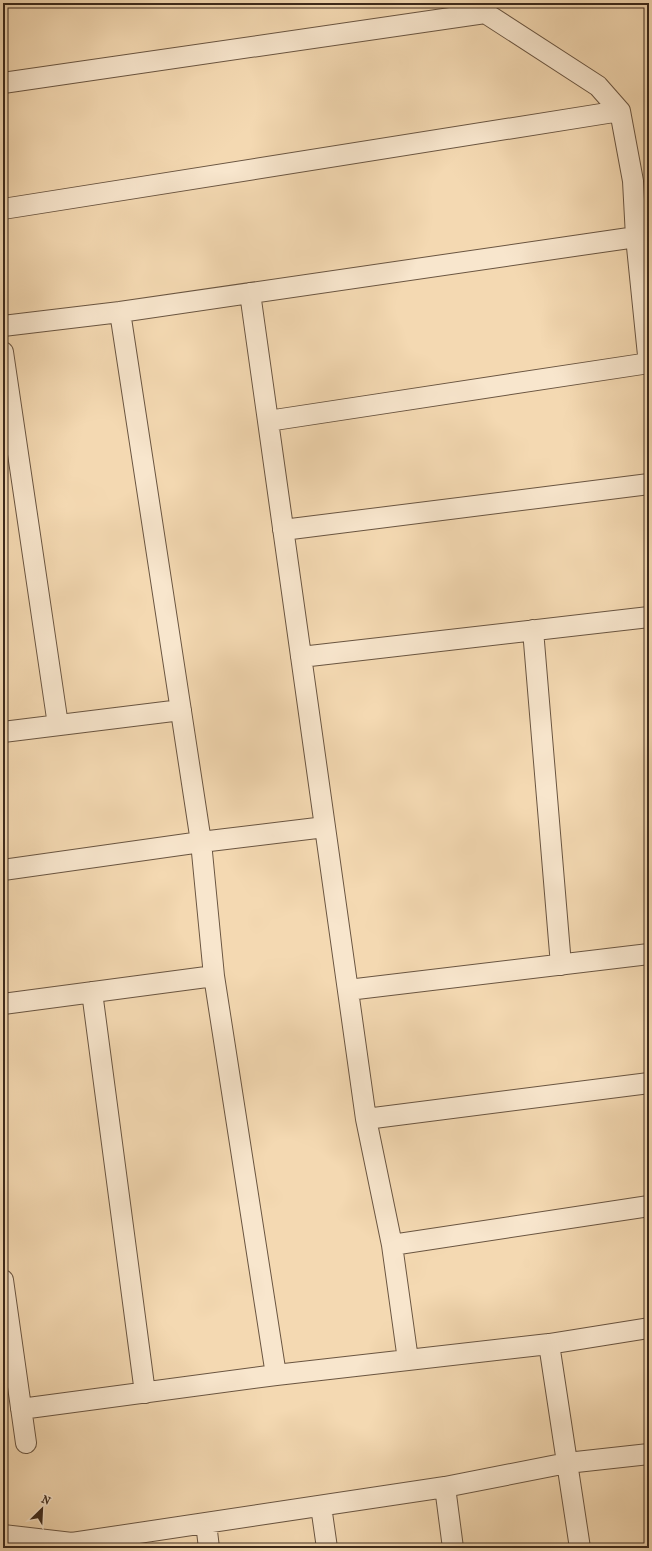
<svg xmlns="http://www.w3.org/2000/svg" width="652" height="1551" viewBox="0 0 652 1551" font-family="'IM FELL French Canon',serif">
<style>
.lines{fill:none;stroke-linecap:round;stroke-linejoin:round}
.street-casing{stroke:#6a5541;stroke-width:22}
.street{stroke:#f8e6cd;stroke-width:20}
</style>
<rect width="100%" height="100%" fill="#f4d9b2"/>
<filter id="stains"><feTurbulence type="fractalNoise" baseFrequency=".005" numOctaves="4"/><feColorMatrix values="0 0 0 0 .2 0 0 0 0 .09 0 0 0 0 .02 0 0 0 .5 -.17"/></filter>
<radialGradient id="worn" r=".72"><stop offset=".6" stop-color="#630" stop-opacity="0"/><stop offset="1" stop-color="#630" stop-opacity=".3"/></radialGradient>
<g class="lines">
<defs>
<path id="street" d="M473,5L598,86L620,111L633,181L636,237L649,365
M3,83L485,13
M3,209L620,111
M250,293L366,1119L392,1245L408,1360
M120,312L201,842L214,976L276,1375
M3,326L120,312L636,237
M3,352L58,725
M268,421L649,363
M283,530L649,484
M533,630L561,965
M301,657L649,617
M3,732L181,710
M3,870L201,842L325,827
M348,990L649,954
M92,992L145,1393
M3,1004L214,976
M366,1119L649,1083
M392,1245L649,1206
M3,1280L26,1443
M549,1344L580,1548
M21,1409L276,1375L549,1344L649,1328
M445,1487L453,1548
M321,1506L327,1548
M206,1523L209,1548
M3,1535L72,1543L445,1487L567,1463L649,1454"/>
</defs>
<use href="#street" class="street-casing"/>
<use href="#street" class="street"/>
</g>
<rect width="652" height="1551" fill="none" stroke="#f4d9b2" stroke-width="16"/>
<rect x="4" y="4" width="644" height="1543" fill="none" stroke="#3c291b" stroke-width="2"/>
<rect x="8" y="8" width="636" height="1535" fill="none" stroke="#3c291b"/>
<g transform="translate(42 1509) rotate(24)" stroke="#f8e6cd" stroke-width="3" paint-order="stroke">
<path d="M0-3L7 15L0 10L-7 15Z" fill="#3c291b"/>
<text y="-6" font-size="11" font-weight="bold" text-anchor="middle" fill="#3c291b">N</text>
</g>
<rect width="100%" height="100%" filter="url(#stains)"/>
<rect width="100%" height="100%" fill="url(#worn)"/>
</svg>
